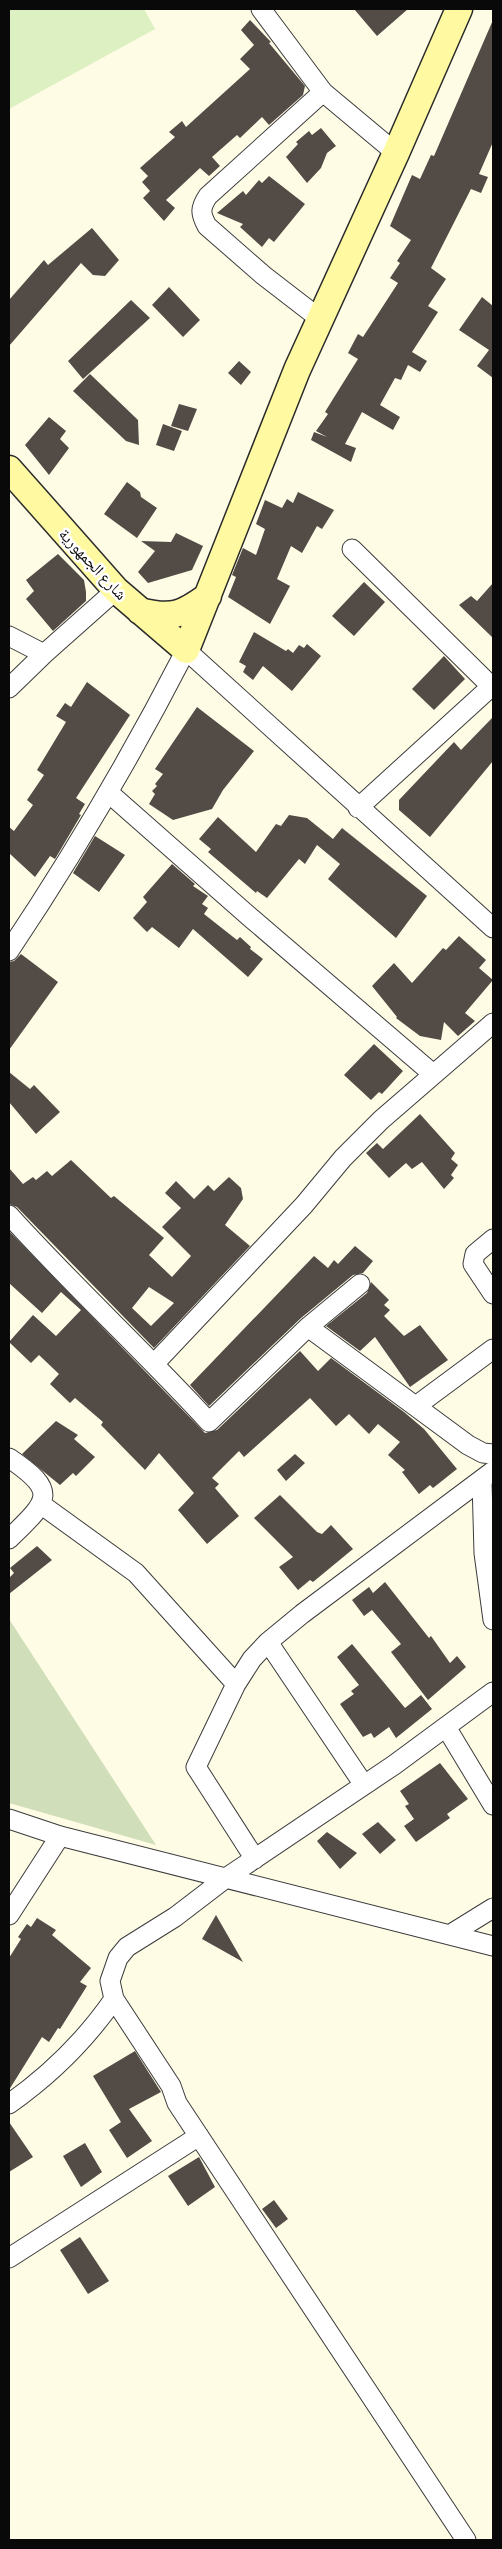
<svg xmlns="http://www.w3.org/2000/svg" width="502" height="2549" viewBox="0 0 502 2549" font-family="Bitter,'Noto Naskh Arabic',serif">
<style>
.cemetery{fill:#d0dfb9}
.pitch{fill:#ddf0c2}
.building{fill:#524b46;fill-rule:evenodd}
.lines{fill:none;stroke-linecap:round;stroke-linejoin:round}
.minor-casing{stroke:#3c3c3c;stroke-width:21}
.secondary-casing{stroke:#2b2b2b;stroke-width:29}
.minor{stroke:#fff;stroke-width:19}
.secondary{stroke:#fffaa1;stroke-width:26}
.labels{text-anchor:middle;dominant-baseline:central;stroke-width:5;stroke-linejoin:round;paint-order:stroke}
.street-label{font-size:16px;fill:#090909;stroke:#fff}
</style>
<rect width="100%" height="100%" fill="#fffce6"/>
<path class="cemetery" d="M9,1619L156,1845L9,1803Z"/>
<path class="pitch" d="M9,9H144L155,29L9,109Z"/>
<path class="building" d="M354,9H408L377,36Z
M250,20L271,42L269,43L305,86L303,95L269,125L262,117L240,138L237,135L212,157L220,166L209,176L200,168L166,200L175,208L164,221L143,198L150,191L142,182L148,176L140,168L175,137L169,132L182,121L186,127L250,69L240,59L254,45L241,30Z
M493,20V142L479,174L488,177L481,193L471,189L431,268L446,279L428,306L438,312L412,352L427,361L420,372L408,365L401,380L395,378L380,405L400,417L393,430L362,412L345,444L356,448L351,462L311,440L314,432L327,437L316,431L328,414L325,412L333,399L358,359L348,353L358,334L363,337L398,283L390,278L400,263L397,261L411,240L390,226L412,175L420,179L431,155L434,156Z
M321,128L336,146L327,153L321,168L307,183L286,157L298,144L296,142L309,131L312,135Z
M269,176L305,204L274,242L269,238L262,247L240,227L243,224L217,213L243,191L246,195L259,180L262,183Z
M92,228L119,260L105,276L93,275L81,263L9,346V300L44,260L48,265Z
M169,287L200,320L183,337L152,305Z
M482,297L493,306V378L477,366L489,350L459,330Z
M131,300L150,318L83,379L68,361Z
M239,361L251,372L241,385L228,373Z
M90,374L138,420L139,445L126,441L73,391Z
M179,404L197,409L188,431L171,426Z
M49,417L66,431L60,439L69,448L49,475L25,445Z
M163,424L182,431L174,451L156,445Z
M127,482L140,492L141,497L157,508L137,538L104,514Z
M298,492L334,510L322,529L317,526L302,553L291,546L277,579L290,586L270,624L228,597L236,577L232,575L243,548L256,555L265,529L256,524L265,500L282,508L287,499L293,503Z
M176,533L203,546L192,570L148,583L138,572L155,551L141,541L171,542Z
M58,554L84,580L86,592V601L53,631L26,599L34,591L26,580Z
M364,582L385,602L354,636L332,616Z
M493,583V638L459,605L471,596L477,601Z
M254,632L286,651L288,649L293,653L299,645L304,648L307,644L321,656L292,691L263,666L253,680L243,672L246,666L239,662Z
M444,656L465,679L434,710L412,689Z
M87,682L130,715L76,798L85,804L79,814L81,815L55,859L50,856L35,877L9,853V827L14,831L33,805L27,800L44,775L37,770L66,722L56,716L65,703L71,707Z
M197,707L254,751L223,790L212,809L173,820L149,804L155,794L152,791L157,786L155,784L163,774L155,769Z
M493,717V761L430,837L399,810V800L454,742L461,750Z
M289,815L307,818L333,839L342,828L427,896L396,938L328,879L340,864L317,845L305,864L299,859L267,898L257,891L256,893L208,852L211,849L199,839L218,817L256,852L276,824L281,826Z
M95,836L125,855L99,892L73,873Z
M172,864L195,884L193,886L208,896L202,904L208,908L204,914L237,940L240,937L251,947L250,949L263,959L248,977L193,929L179,948L152,927L147,932L133,918L147,902L143,897Z
M459,936L486,960L479,968L493,980L465,1013L475,1021L458,1036L444,1022L441,1040L420,1036L396,1018L397,1017L372,986L394,963L412,983L443,948L446,950Z
M21,954L58,982L9,1050V962L14,961Z
M374,1044L403,1071L382,1094L379,1092L371,1100L344,1075Z
M9,1072L30,1089L34,1085L60,1112L36,1134L9,1102Z
M420,1114L455,1153L451,1159L458,1165L451,1175L454,1178L444,1189L422,1162L412,1169L406,1163L389,1178L366,1153L377,1143L383,1149Z
M71,1160L111,1198L114,1196L164,1238L149,1255L172,1277L191,1256L162,1227L181,1208L165,1193L176,1181L194,1199L208,1185L214,1191L229,1177L241,1188L243,1199L225,1225L250,1246L154,1348L17,1207L9,1204V1168L23,1184L33,1177L36,1180L47,1171L52,1176ZM149,1287L174,1303L151,1326L132,1308Z
M9,1231L205,1433L217,1430L300,1351L318,1371L331,1358L404,1412L424,1429L457,1469L433,1488L430,1485L419,1494L402,1472L405,1470L388,1455L400,1442L378,1424L369,1434L349,1414L336,1426L310,1398L244,1457L239,1451L212,1478L219,1484L215,1488L239,1516L207,1544L178,1510L194,1493L159,1453L145,1470L101,1425L103,1422L75,1398L70,1403L50,1384L59,1374L39,1355L31,1363L9,1342L33,1315L56,1336L81,1310L61,1292L42,1313L9,1283Z
M355,1246L373,1261L363,1273L353,1275L301,1318L209,1406L190,1385L314,1256L328,1268L334,1260L338,1264Z
M371,1282L389,1300L384,1305L390,1310L384,1316L404,1336L420,1325L448,1360L410,1387L375,1337L360,1351L326,1326L367,1293Z
M56,1421L78,1435L74,1439L95,1457L76,1476L73,1473L60,1485L22,1454Z
M295,1454L305,1463L286,1481L277,1470Z
M280,1495L317,1532L322,1534L331,1525L353,1549L313,1582L310,1580L298,1590L279,1567L293,1557L254,1518Z
M37,1546L52,1560L9,1594V1578L14,1573L10,1568Z
M385,1582L429,1638L431,1636L450,1663L457,1656L466,1667L428,1700L391,1652L401,1644L372,1610L364,1616L352,1600L369,1587L373,1593Z
M352,1644L405,1708L421,1695L432,1709L396,1738L389,1727L374,1738L371,1733L363,1737L340,1704L354,1694L351,1691L359,1685L337,1657Z
M440,1763L468,1799L447,1814L450,1818L416,1842L404,1826L414,1819L405,1806L409,1804L400,1791Z
M378,1822L396,1840L380,1854L362,1834Z
M327,1832L357,1853L340,1869L317,1841Z
M216,1915L243,1962L202,1939Z
M37,1918L56,1930L52,1935L91,1968L80,1982L87,1986L60,2029L58,2028L49,2042L42,2037L9,2090V1958L21,1939L18,1937L27,1924L31,1927Z
M135,2051L161,2092L129,2109L152,2141L127,2158L109,2130L121,2122L93,2076Z
M9,2122L33,2157L9,2172Z
M85,2143L102,2172L81,2187L63,2156Z
M199,2157L215,2187L188,2206L168,2176Z
M274,2200L288,2219L276,2228L262,2209Z
M80,2237L109,2281L88,2294L60,2250Z"/>
<g class="lines">
<defs>
<path id="minor" d="M261,9L323,92L396,153
M320,319L263,275L207,226C200,213 200,208 208,196L323,92
M352,549L491,686
M9,636L44,654
M9,688L44,654L116,590
M109,793L251,918L433,1074
M358,808L493,685
M9,951C74,854 132,755 186,650L493,928
M9,1215C73,1286 144,1351 209,1422L308,1327L360,1284
M493,1239L475,1254L473,1264L493,1294
M308,1327L468,1445L483,1453L493,1454
M155,1363L304,1205L343,1158L381,1120L493,1023
M416,1406L493,1349
M9,1458C60,1492 48,1501 9,1539
M482,1481L484,1553L493,1620
M42,1505L136,1573L236,1684
M268,1642L364,1785
M446,1727L493,1805
M9,1819L60,1836L493,1946
M255,1859L196,1767L236,1684L252,1659L268,1642L302,1614L493,1471
M9,1915L60,1836
M451,1934L493,1908
M9,2104C50,2075 85,2041 114,1999
M9,2258L199,2136
M466,2540L177,2103L171,2086L114,1999L110,1981L118,1958L127,1947L175,1917L226,1878L394,1765L493,1692"/>
<path id="secondary" d="M9,469L116,590L186,650L297,370L396,153L459,9
M140,611C172,619 182,615 208,596"/>
</defs>
<use href="#minor" class="minor-casing"/>
<use href="#secondary" class="secondary-casing"/>
<use href="#minor" class="minor"/>
<use href="#secondary" class="secondary"/>
</g>
<g class="labels">
<g class="street-label">
<text transform="translate(93 564) rotate(47)">شارع الجمهورية</text>
</g>
</g>
<rect width="502" height="2549" fill="none" stroke="#090909" stroke-width="20"/>
</svg>
